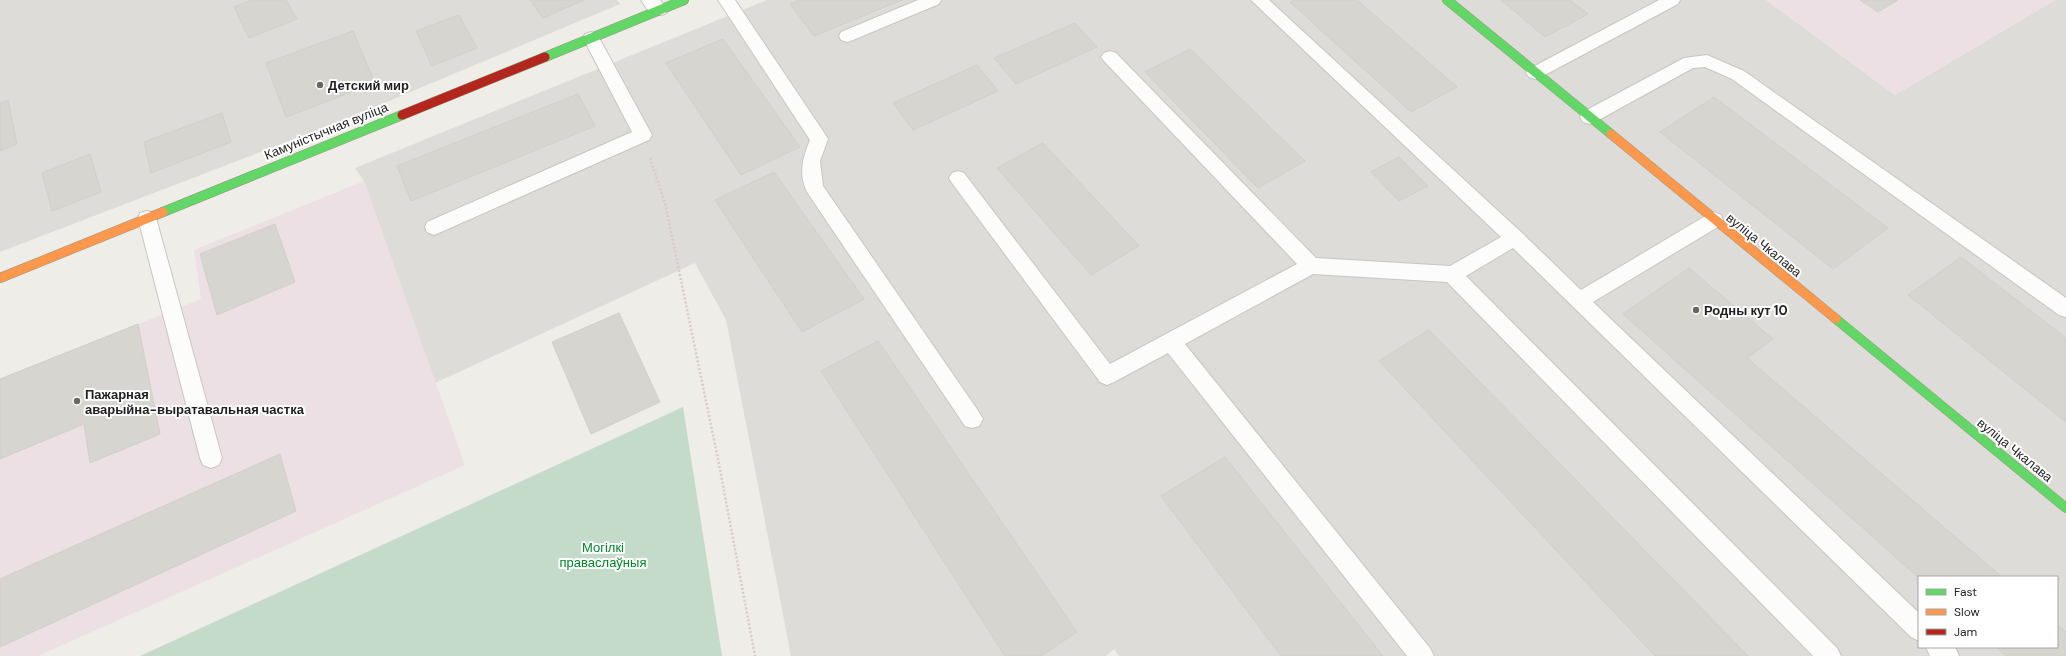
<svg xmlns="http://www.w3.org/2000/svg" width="2066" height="656" viewBox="0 0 2066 656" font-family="'DM Sans',sans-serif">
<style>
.residential{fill:#dddcd9;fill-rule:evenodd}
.industrial{fill:#ece0e4}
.cemetery{fill:#c5dbca}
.building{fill:#d7d5cf;stroke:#d1cfc8}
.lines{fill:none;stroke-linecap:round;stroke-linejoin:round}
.lane-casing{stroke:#c6c6c3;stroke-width:2}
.street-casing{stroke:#c6c6c3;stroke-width:2}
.fast-casing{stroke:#92997e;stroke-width:10}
.slow-casing{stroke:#92997e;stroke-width:10}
.jam-casing{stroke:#92997e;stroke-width:10}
.path{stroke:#d7ccc7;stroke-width:2.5;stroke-dasharray:2 2;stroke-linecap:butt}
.lane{fill:#fcfcfb;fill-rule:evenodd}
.street{fill:#fcfcfb;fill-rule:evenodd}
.fast{stroke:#63d668;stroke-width:9}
.slow{stroke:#ff974d;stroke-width:9}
.jam{stroke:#b3261e;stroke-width:9}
.poi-dot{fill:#676765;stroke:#fff;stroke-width:1.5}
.labels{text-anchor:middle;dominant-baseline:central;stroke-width:4;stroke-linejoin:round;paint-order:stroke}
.poi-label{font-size:13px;font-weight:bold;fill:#1f1f1f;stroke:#fff;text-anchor:start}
.street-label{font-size:13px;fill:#1f1f1f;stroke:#fff}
.park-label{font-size:13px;fill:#018428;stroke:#fff}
</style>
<rect width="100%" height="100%" fill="#eeede7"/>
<path class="residential" d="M0,0H617L620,4L339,122L0,252Z
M767,0H1766L1895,95L2055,0H2066V656H1119L1114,649L1106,656H791L726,320L695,263L435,383L364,181L355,168ZM1919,577H2057V647H1919Z"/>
<path class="industrial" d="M1766,0H2055L1895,95Z
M364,181L465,465L38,656H0V379L201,299L194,250Z"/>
<path class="cemetery" d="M683,407L722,656H140Z"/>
<path class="building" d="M252,0H286L297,19L249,38L234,7Z
M530,0H584L543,18Z
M799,0H902L814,36L790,4Z
M1295,0H1357L1457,87L1411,112L1290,2Z
M1501,0H1570L1588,14L1545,37Z
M1860,0H1898L1878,12Z
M459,15L477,48L432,66L416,31Z
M1075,23L1097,47L1016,84L994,58Z
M353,31L375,83L286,117L266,63Z
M723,39L800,147L741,175L666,63Z
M1190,49L1305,161L1258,188L1145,72Z
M977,65L998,91L913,130L893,103Z
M578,94L595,126L411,201L397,166Z
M1714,97L1888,228L1833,269L1660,132Z
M8,100L17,144L0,151V103Z
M222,113L231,142L151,173L144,142Z
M1043,143L1139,246L1091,275L997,168Z
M90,154L101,192L52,211L42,173Z
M1399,157L1428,186L1399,201L1371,172Z
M774,172L864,299L802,332L715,200Z
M275,224L295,282L217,315L200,254Z
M1961,257L2066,338V422L1908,295Z
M1689,268L1773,339L1747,358L2002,577L1919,578L1623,314Z
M619,313L660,402L591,434L552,342Z
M138,324L160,434L90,463L84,424L0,459V379Z
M1429,330L1748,656H1655L1379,361Z
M878,341L1077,632L1041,656H1005L821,371Z
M280,454L296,511L0,647V579Z
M1225,457L1383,656H1281L1161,496Z
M2057,625L2066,632V656H2006L1996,647H2057Z"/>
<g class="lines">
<defs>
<path id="lane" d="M718,0H735L825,134L828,139L820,161L823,186L979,412L983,419L979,426L972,428L965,426L807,192C798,174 803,157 810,140Z
M918,0H941L939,4L853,40L847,42L841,40L839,36L841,32Z
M1251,0H1269L1522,233L1581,290L1707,215L1714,212L1721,215L1723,220L1721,225L1593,302L1919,613V641L1911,637L1513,248L1466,276L1837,648L1841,656H1813L1447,282L1313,274L1185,344L1430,648L1434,656H1407L1168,353L1114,382L1107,385L1100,382L952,183L949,178L952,173L958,171L964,173L1110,364L1297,264L1104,61L1101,57L1104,53L1110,51L1116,53L1316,258L1450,266L1501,237Z
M1659,0H1680L1678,4L1541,77L1535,79L1529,77L1526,73L1529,69Z
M591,32L597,34L652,135L649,140L441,232L434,235L427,232L425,227L427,222L632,132L583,38L585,34Z
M1707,55L1744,71L2066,298V317L2059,315L1732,79L1705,67L1693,68L1595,122L1589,124L1583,122L1580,117L1583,112L1684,58Z
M147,211L154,213L156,218L222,458L219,465L211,468L203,465L200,458L138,218L140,213Z
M1926,647H1955L1959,656H1930Z"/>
<path id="street" d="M641,0H660L668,10L665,14C653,18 647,10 641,0Z"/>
<path id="fast" d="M1447,0L1611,134
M545,57L684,0
M163,212L402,115
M1836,319L2066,508"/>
<path id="slow" d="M1611,134L1836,319
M0,278L163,212"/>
<path id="jam" d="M402,115L545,57"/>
</defs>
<use href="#lane" class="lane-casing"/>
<use href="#street" class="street-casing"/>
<use href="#fast" class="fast-casing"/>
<use href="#slow" class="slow-casing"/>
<use href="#jam" class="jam-casing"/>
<path class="path" d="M650,158L665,203L719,464L755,656"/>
<use href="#lane" class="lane"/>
<use href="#street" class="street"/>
<use href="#fast" class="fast"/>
<use href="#slow" class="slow"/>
<use href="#jam" class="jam"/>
</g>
<g class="poi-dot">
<circle cx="320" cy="85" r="4"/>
<circle cx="1696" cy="310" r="4"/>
<circle cx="77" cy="401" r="4"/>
</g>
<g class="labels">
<g class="poi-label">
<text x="328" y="85">Детский мир</text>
<text x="1704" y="310">Родны кут 10</text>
<text x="85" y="394">Пажарная<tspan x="85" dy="15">аварыйна-выратавальная частка</tspan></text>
</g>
<g class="street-label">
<text transform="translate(326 131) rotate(-22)">Камуністычная вуліца</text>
<text transform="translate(1764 245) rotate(39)">вуліца Чкалава</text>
<text transform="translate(2015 450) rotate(39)">вуліца Чкалава</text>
</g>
<g class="park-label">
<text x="603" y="547">Могілкі<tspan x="603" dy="15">праваслаўныя</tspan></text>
</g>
</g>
<rect x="1918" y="576" width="140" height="72" fill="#ffffff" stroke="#a5a5a5"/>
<rect x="1926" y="589" width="20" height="6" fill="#63d668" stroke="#a5a5a5"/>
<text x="1954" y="596" font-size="12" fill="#1f1f1f">Fast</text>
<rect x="1926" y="609" width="20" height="6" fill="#ff974d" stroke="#a5a5a5"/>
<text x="1954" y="616" font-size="12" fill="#1f1f1f">Slow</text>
<rect x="1926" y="629" width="20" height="6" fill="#b3261e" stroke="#a5a5a5"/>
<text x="1954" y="636" font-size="12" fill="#1f1f1f">Jam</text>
</svg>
